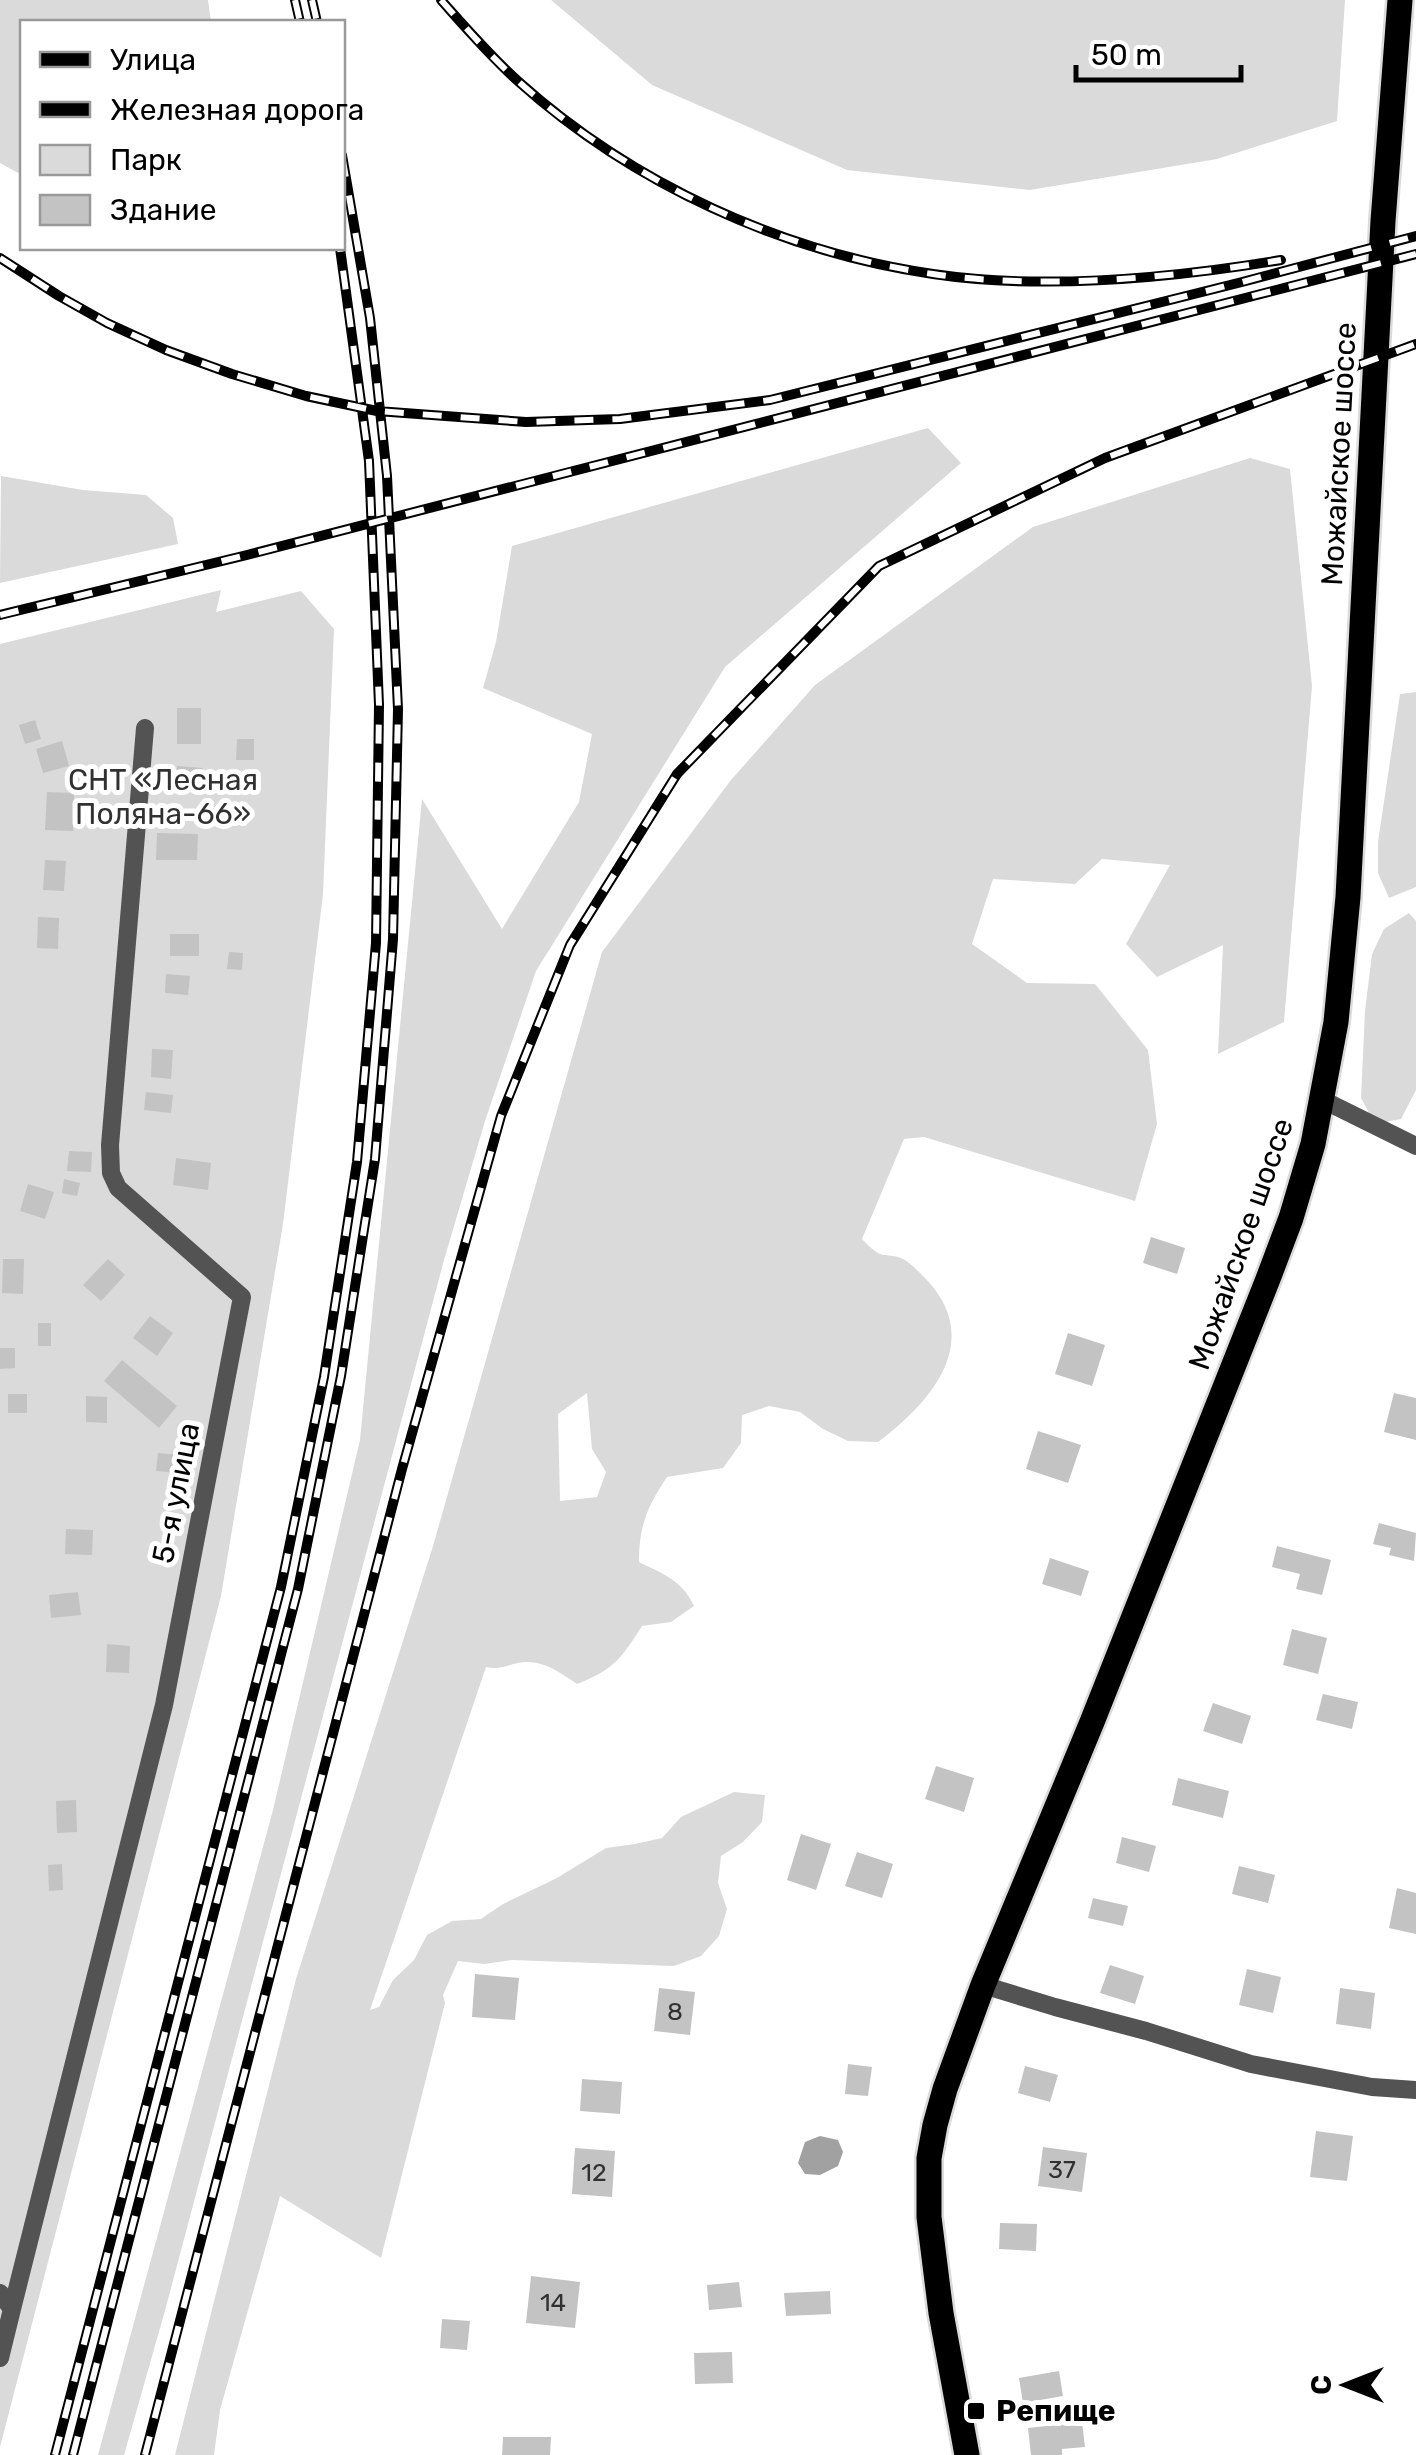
<svg xmlns="http://www.w3.org/2000/svg" width="1416" height="2455" viewBox="0 0 1416 2455" font-family="Rubik,sans-serif">
<style>
.green{fill:#dadada;fill-rule:evenodd}
.water{fill:#a1a1a1}
.building{fill:#c3c3c3}
.lines{fill:none;stroke-linecap:round;stroke-linejoin:round}
.primary-casing{stroke:#dbdbdb;stroke-width:30}
.minor{stroke:#535353;stroke-width:18}
.primary{stroke:#000;stroke-width:25}
.rail-casing{stroke:#000;stroke-width:10}
.rail{stroke:#fff;stroke-width:6;stroke-dasharray:19;stroke-linecap:butt}
.poi-dot{fill:#000;stroke:#fff;stroke-width:4}
.labels{text-anchor:middle;dominant-baseline:central;stroke-width:10;stroke-linejoin:round;paint-order:stroke}
.number-label{font-size:25px;fill:#313131}
.street-label{font-size:30px;fill:#000;stroke:#fff}
.park-label{font-size:30px;fill:#313131;stroke:#fff}
.poi-label{font-size:30px;font-weight:bold;fill:#000;stroke:#fff;text-anchor:start}
</style>
<rect width="100%" height="100%" fill="#fff"/>
<path class="green" d="M0,0H208L211,22H22V175L0,163Z
M551,0H1345L1337,121L1217,159L1030,190L847,170L652,85Z
M928,428L961,463L725,667L536,971L485,1121L444,1260L166,2307L124,2455H98L273,1810L360,1440L422,799L502,929L579,802L592,734L483,688L496,642L512,546Z
M1250,458L1290,469L1312,686L1284,1022L1218,1054L1223,945L1157,977L1126,944L1170,865L1102,859L1075,884L993,879L972,944L1027,983L1095,984L1148,1050L1157,1124L1135,1201L924,1137L904,1139L862,1239C867,1244 873,1251 880,1254C887,1256 896,1255 903,1259C909,1262 916,1269 921,1274C987,1337 934,1400 878,1442L848,1441L823,1429L800,1412L769,1406L742,1415L741,1443L723,1468L667,1477C647,1507 639,1526 639,1562C663,1574 682,1580 694,1606L671,1622L642,1626C621,1659 613,1670 577,1684C561,1673 545,1661 525,1662C509,1663 503,1671 486,1667L370,2010L379,2007L393,1980L414,1960L427,1935L452,1921L481,1919L503,1904L557,1878L606,1848L635,1844L662,1838L681,1817L734,1792L765,1795L762,1822L743,1842L721,1856L718,1883L727,1909L719,1936L701,1956L674,1966L512,1960L484,1964L458,1961L443,1995L445,2003L381,2258L280,2196L220,2410L214,2455H175L296,1979L433,1546L602,952L731,780L815,685L1033,527ZM587,1393L592,1449L606,1472L597,1497L560,1501L558,1414Z
M1,476L83,490L146,495L173,518L178,544L0,583Z
M221,590L216,612L301,591L334,629L323,894L283,1224L221,1596L0,2447V644Z
M1416,692V887L1389,898L1378,873V842L1400,694Z
M1409,913L1416,921V1090L1401,1119L1375,1124L1361,1098L1365,1011L1372,954L1384,929Z"/>
<path class="water" d="M820,2136L838,2140L843,2152L838,2166L820,2175L805,2174L798,2163L805,2142Z"/>
<path class="building" d="M177,708H201V744H177Z
M35,720L41,739L25,744L19,725Z
M237,739H254V760H236Z
M62,741L69,766L43,773L36,749Z
M177,766L203,768L201,788L176,786Z
M47,792L74,793L73,831L45,830Z
M157,833L198,834L197,860H156Z
M45,860L66,861L64,891L43,890Z
M38,917L59,918L58,949L37,948Z
M170,934H199V956H170Z
M229,952L243,953L242,970L227,969Z
M166,974L190,976L188,995L165,993Z
M152,1049L173,1050L171,1079L151,1077Z
M146,1092L173,1095L171,1113L144,1110Z
M69,1151L92,1152L91,1172L67,1171Z
M176,1158L211,1163L208,1190L173,1185Z
M64,1179L80,1183L77,1196L62,1193Z
M28,1184L54,1192L45,1219L20,1211Z
M1151,1237L1185,1248L1177,1274L1143,1263Z
M3,1259H24L23,1294L2,1293Z
M108,1259L125,1275L101,1301L83,1285Z
M150,1316L173,1333L157,1356L133,1338Z
M38,1323H51V1346H38Z
M1068,1333L1105,1345L1092,1386L1055,1374Z
M0,1348H15V1368L0,1369Z
M122,1360L177,1406L159,1428L104,1381Z
M1394,1393L1416,1398V1440L1384,1432Z
M8,1394H27V1413H8Z
M86,1396L107,1397V1423L86,1422Z
M1038,1431L1081,1445L1068,1483L1026,1469Z
M158,1453L180,1455L178,1473L156,1471Z
M1379,1523L1416,1533L1414,1561L1389,1555L1391,1548L1373,1544Z
M66,1529L93,1530L92,1555L65,1554Z
M1277,1546L1331,1560L1322,1595L1296,1589L1300,1574L1272,1567Z
M1050,1558L1089,1571L1081,1596L1042,1584Z
M78,1592L81,1615L51,1618L49,1595Z
M1292,1629L1327,1638L1318,1674L1283,1665Z
M107,1644L130,1646L129,1673L106,1672Z
M1323,1694L1358,1702L1352,1729L1316,1720Z
M1213,1703L1251,1716L1242,1744L1203,1731Z
M936,1766L974,1778L964,1812L925,1799Z
M1178,1778L1229,1791L1223,1818L1172,1805Z
M76,1800L77,1832L57,1833L56,1801Z
M801,1834L831,1844L816,1890L787,1880Z
M1122,1837L1156,1846L1149,1872L1116,1863Z
M857,1852L893,1864L882,1898L845,1886Z
M62,1864L63,1890L49,1891L48,1865Z
M1239,1866L1275,1875L1268,1903L1232,1894Z
M1397,1888L1416,1893V1934L1389,1928Z
M1093,1898L1128,1906L1123,1926L1088,1918Z
M1110,1965L1144,1976L1135,2004L1100,1993Z
M1247,1969L1281,1977L1273,2013L1239,2005Z
M475,1974L519,1978L515,2020L472,2017Z
M659,1988L695,1992L690,2035L654,2031Z
M1340,1988L1375,1993L1371,2029L1336,2024Z
M848,2064L872,2067L868,2096L845,2094Z
M1025,2066L1058,2075L1050,2102L1018,2093Z
M582,2079L622,2082L620,2114L580,2111Z
M1316,2131L1353,2136L1347,2181L1310,2177Z
M1043,2147L1087,2153L1082,2192L1038,2186Z
M575,2148L615,2151L612,2197L572,2194Z
M1000,2223L1037,2224L1036,2251L999,2249Z
M531,2276L580,2282L575,2328L526,2323Z
M739,2282L742,2307L709,2310L707,2285Z
M830,2291L831,2314L786,2316L784,2293Z
M442,2319L470,2321L467,2350L440,2348Z
M732,2352L733,2383L695,2384L694,2353Z
M1059,2371L1063,2396L1023,2403L1019,2378Z
M1082,2422L1085,2447L1062,2449V2455H1031L1028,2428Z
M503,2437H551L550,2455H502Z"/>
<g class="lines">
<defs>
<path id="primary" d="M967,2455L941,2313L929,2217V2158L935,2125L945,2089L983,1985L1092,1722L1268,1279L1291,1218L1313,1144L1336,1022L1348,897L1383,221L1400,0"/>
</defs>
<use href="#primary" class="primary-casing"/>
<path class="minor" d="M1323,1100L1416,1146
M983,1985L1055,2007L1146,2031L1251,2064L1372,2087L1416,2090
M0,2293L12,2309L0,2358
M12,2309L164,1705L242,1297L118,1188L111,1173L110,1145L145,728"/>
<use href="#primary" class="primary"/>
<defs>
<path id="rail" d="M295,0L300,22
M312,0L317,22
M441,0C466,28 491,57 519,82C633,184 782,252 933,274C1042,290 1172,278 1281,260
M0,258L59,296L107,323L166,350L232,374L306,396L377,411L526,422L620,419L770,400L1242,282L1416,236
M0,615L247,555L1416,254
M55,2455L281,1587L324,1377L357,1162L376,943L379,705L369,461L340,248
M73,2455L298,1589L341,1376L375,1159L393,939L398,709L387,476L370,318L342,155
M145,2455L402,1469L501,1116L570,945L677,774L879,566L1105,458L1416,344"/>
</defs>
<use href="#rail" class="rail-casing"/>
<use href="#rail" class="rail"/>
</g>
<rect class="poi-dot" x="966" y="2401" width="20" height="20" rx="5"/>
<g class="labels">
<g class="number-label">
<text x="675" y="2011">8</text>
<text x="1062" y="2169">37</text>
<text x="594" y="2172">12</text>
<text x="553" y="2302">14</text>
</g>
<g class="street-label">
<text transform="translate(1339 454) rotate(-87)">Можайское шоссе</text>
<text transform="translate(1241 1244) rotate(-71)">Можайское шоссе</text>
<text transform="translate(176 1493) rotate(-79)">5-я улица</text>
</g>
<g class="park-label">
<text x="163" y="780">СНТ «Лесная<tspan x="163" dy="34">Поляна-66»</tspan></text>
</g>
<g class="poi-label">
<text x="996" y="2411">Репище</text>
</g>
</g>
<rect x="20" y="20" width="325" height="230" fill="#ffffff" stroke="#999999" stroke-width="2.5"/>
<rect x="40" y="52" width="50" height="15" fill="#000000" stroke="#999999" stroke-width="2.5"/>
<text x="110" y="70" font-size="30" fill="#000000">Улица</text>
<rect x="40" y="102" width="50" height="15" fill="#000000" stroke="#999999" stroke-width="2.5"/>
<text x="110" y="120" font-size="30" fill="#000000">Железная дорога</text>
<rect x="40" y="145" width="50" height="30" fill="#dadada" stroke="#999999" stroke-width="2.5"/>
<text x="110" y="170" font-size="30" fill="#000000">Парк</text>
<rect x="40" y="195" width="50" height="30" fill="#c3c3c3" stroke="#999999" stroke-width="2.5"/>
<text x="110" y="220" font-size="30" fill="#000000">Здание</text>
<g transform="translate(1346 2385) rotate(270)" stroke="#ffffff" stroke-width="8" paint-order="stroke">
<path d="M0-8L18 38L0 25L-18 38Z" fill="#000000"/>
<text y="-15" font-size="28" font-weight="bold" text-anchor="middle" fill="#000000">С</text>
</g>
<path d="M1076 65v15h165v-15" fill="none" stroke="#000000" stroke-width="5"/>
<text x="1091" y="65" font-size="30" fill="#000000" stroke="#ffffff" stroke-width="8" paint-order="stroke">50 m</text>
</svg>
